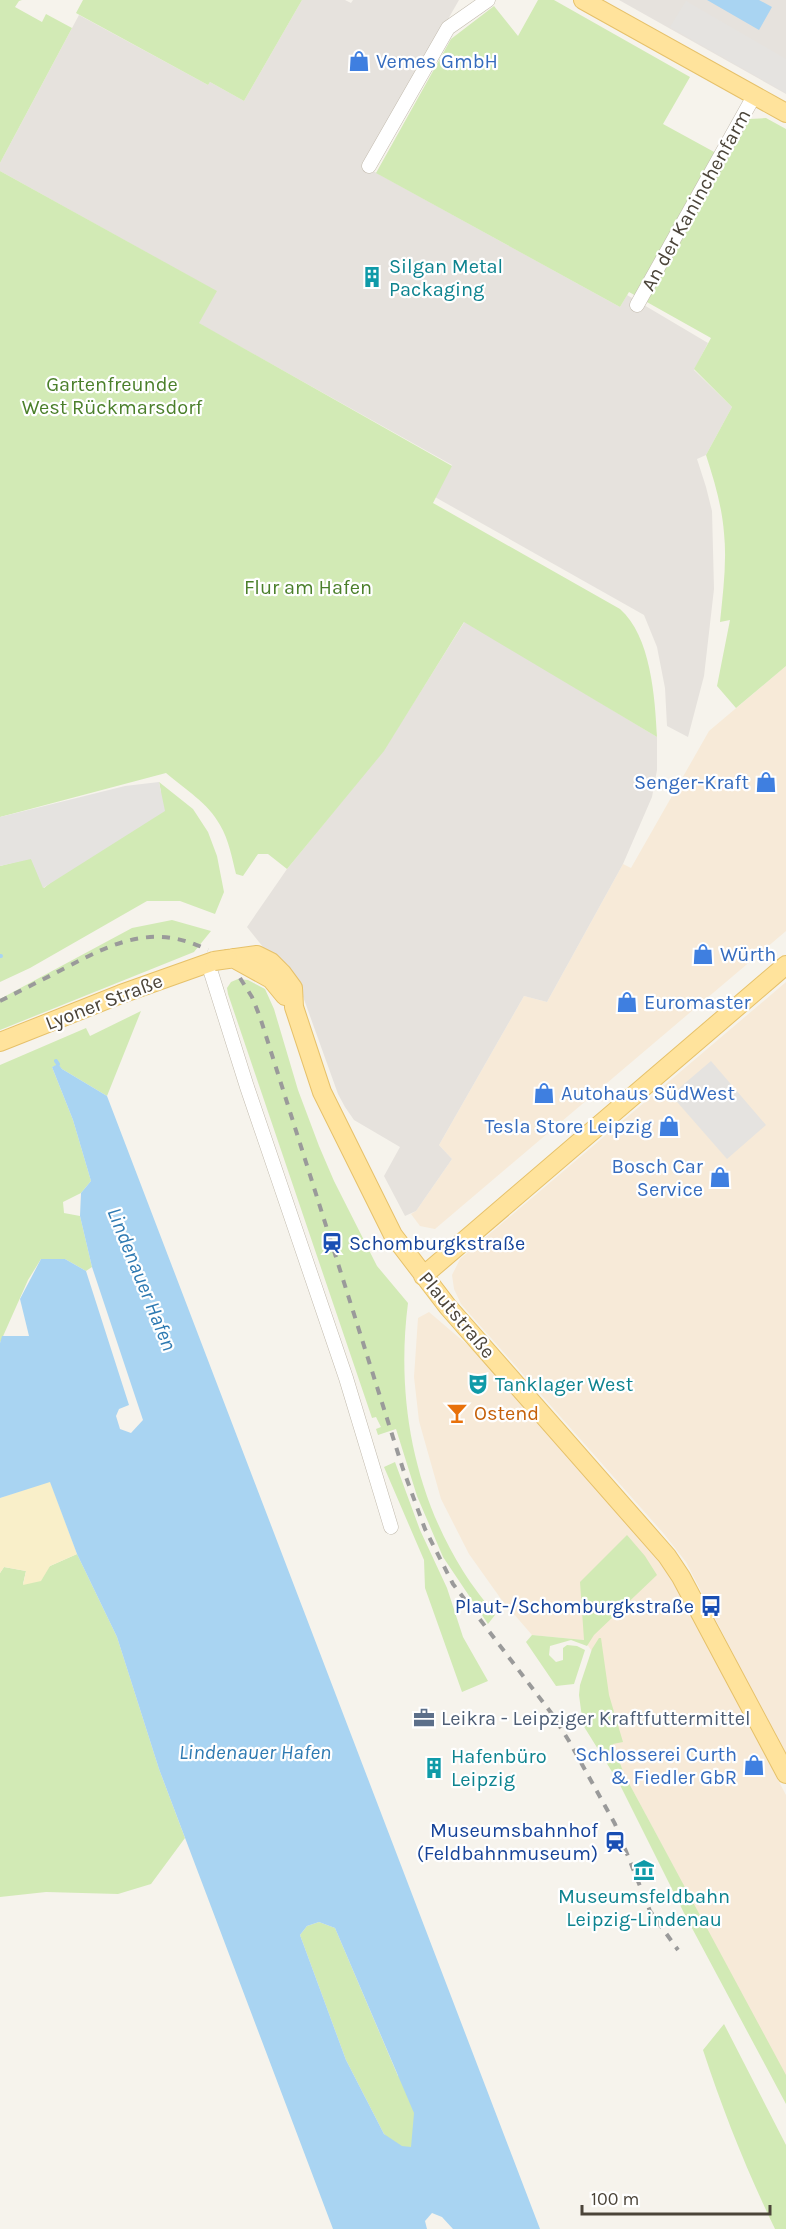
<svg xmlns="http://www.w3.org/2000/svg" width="786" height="2229" viewBox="0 0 786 2229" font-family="Karla,sans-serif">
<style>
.commercial{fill:#f7ead8}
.industrial{fill:#e6e2dd}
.green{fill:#d2eab5}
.sand{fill:#f9efc9}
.parking{fill:#e5e3e0}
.water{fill:#a9d4f2;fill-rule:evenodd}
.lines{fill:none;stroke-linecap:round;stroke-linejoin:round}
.stream{stroke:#a9d4f2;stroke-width:4}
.minor-casing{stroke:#c2bbae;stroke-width:15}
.major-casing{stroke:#e6c16a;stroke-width:20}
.minor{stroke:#fff;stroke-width:14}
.major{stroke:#ffe39c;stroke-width:18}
.rail{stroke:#9a9a9a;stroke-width:4;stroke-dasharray:8 8;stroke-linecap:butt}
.major-bridge-casing{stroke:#e6c16a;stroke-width:20;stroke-linecap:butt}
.major-bridge{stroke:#ffe39c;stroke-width:18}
.labels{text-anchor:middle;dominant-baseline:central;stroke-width:4.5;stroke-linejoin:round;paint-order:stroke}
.shop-label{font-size:20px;fill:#366cbe;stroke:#fff;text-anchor:start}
.street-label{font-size:20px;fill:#4b4439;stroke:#fff}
.culture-label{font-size:20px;fill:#0d838f;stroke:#fff;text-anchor:start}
.park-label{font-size:20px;fill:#4a7f2a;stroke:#fff}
.transit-label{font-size:20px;fill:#164399;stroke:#fff;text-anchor:end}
.food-label{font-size:20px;fill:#c56008;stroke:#fff;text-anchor:start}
.service-label{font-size:20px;fill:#4e5e75;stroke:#fff;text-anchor:start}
.water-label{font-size:21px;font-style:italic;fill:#2e7ab2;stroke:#fff}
</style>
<rect width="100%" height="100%" fill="#f6f3ec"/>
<path class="commercial" d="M786,666V931L435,1229L420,1226L411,1214L416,1211L452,1159L439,1145L524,996L547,1002L623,864L631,868L709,731Z
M786,982V1757L686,1562L664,1534L461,1304L454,1289L452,1275L460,1259Z
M429,1312L470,1347L498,1374L652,1550L676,1587L786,1795V2078L624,1774L606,1727L594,1654L584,1640L532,1635L501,1599L469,1554L441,1499L419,1421L414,1377L418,1318Z"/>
<path class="industrial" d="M302,0H345L351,3L353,0H459L364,166L620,307L627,295L708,343L694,370L732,407L706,455L697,459L706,487L712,511L714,589L704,676L688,737L667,726L665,688L657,647L644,615L435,497L452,465L198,323L216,291L0,171V163L79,15L208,85L210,82L244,101Z
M619,0H786V94Z
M465,621L657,737V770L652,797L623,864L547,1002L524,996L439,1145L452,1159L416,1211L405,1216L384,1176L400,1147L354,1120L345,1107L338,1094L296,977L287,964L263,947L247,927L287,869L384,750Z"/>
<path class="green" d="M0,0H22L19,1L15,7L42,22L46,14L72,28L0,163Z
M83,0H302L244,101L210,82L208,85L76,13Z
M538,0H554L690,77L663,124L727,159L750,119L766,118L786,129V666L736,708L717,686L730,620L720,622C723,592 727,562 724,533C722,506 714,480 706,455L732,407L694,369L711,338L629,292L620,307L376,173L451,39L494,6L518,36Z
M0,171L217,291L199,323L452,466L433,503L620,609C651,636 655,698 657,737L464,622L384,751L287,869L268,854H258L243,876L236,874C232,858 229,840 220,825C209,804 185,789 166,773L0,817Z
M159,782L193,809L208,832L217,856L224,892L215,914L180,901H147L30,968L0,982V866L31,858L44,888L161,792Z
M172,920L211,931L194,952L0,1030V999L132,928Z
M238,979L248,980L265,989L274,1009L298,1090L319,1146L334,1181L377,1266L408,1303C396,1396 413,1491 463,1571C472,1586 485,1601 495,1615L488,1624L443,1557L417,1496L396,1429L378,1435L376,1429L381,1427L376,1417L372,1418L228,994L227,988L231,982Z
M141,1011L107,1096L62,1069L58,1065L52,1067L73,1120L91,1181L81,1193L63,1202L64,1213L80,1216L92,1267L86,1271L65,1259H41L28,1280L0,1343V1065L86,1028L90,1036Z
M395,1462L420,1530L447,1588L463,1637L488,1681L462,1692L425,1588L424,1560L384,1467Z
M627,1535L645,1556L657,1575L594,1635L587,1646L571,1640L550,1646L549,1655L556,1662L563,1660V1648L567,1645L577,1646L585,1650L574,1684L556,1686L526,1642L532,1635L584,1640L580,1582Z
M77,1554L117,1637L159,1769L185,1838L151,1884L118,1894L46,1892L0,1897V1573L4,1567L26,1571L23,1584L50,1566Z
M599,1638H601L609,1695L623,1742L613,1744L624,1774L786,2075V2104L685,1915L619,1783L583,1725L579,1695L580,1685L592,1649Z
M319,1922L335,1928L398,2076L412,2058L426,2176L384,2134L346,2060L300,1935L307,1926Z
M724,2024L786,2145V2229H775C747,2171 723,2111 703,2050Z"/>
<path class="sand" d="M50,1481L77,1554L50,1566L41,1581L23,1585L26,1571L4,1567L0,1573V1498Z"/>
<path class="parking" d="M686,1L786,59V93L670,27Z
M159,782L165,811L43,888L31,859L0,866V817L125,786Z
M711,1061L766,1125L727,1159L671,1095Z"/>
<path class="water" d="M707,0H759L772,7L759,30Z
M58,1064L62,1069L107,1096L540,2229H453L442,2217L432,2213L425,2221L427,2229H333L159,1769L117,1637L77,1554L50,1482L0,1498V1343L2,1336H29L20,1299L41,1259H65L86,1271L129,1405L119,1409L116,1416L120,1429L131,1433L143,1420L92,1267L80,1216L81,1193L91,1181L73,1120L52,1067ZM319,1922L335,1928L414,2113L411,2147L402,2146L384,2134L346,2060L300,1935L307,1926Z"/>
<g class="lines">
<path class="stream" d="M0,956H1
M56,1061L58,1064"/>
<defs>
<path id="minor" d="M369,166L448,28L488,0
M637,305L754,96
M208,963L247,1087L346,1378L391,1527"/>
<path id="major" d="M583,0L786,113
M233,958L271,979L285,996
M228,959L257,955L271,962L282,973L293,988L294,1007L322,1092L393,1235L448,1307L667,1556L681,1577L786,1774
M0,1042L121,994L214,961
M423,1276L786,965"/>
</defs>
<use href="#minor" class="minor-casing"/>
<use href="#major" class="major-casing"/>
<use href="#minor" class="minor"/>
<use href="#major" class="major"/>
<path class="rail" d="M240,978L252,997L260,1017L403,1469L425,1529L453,1584L552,1714L569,1741L615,1824L650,1911L678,1950
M0,1001C22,990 44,979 67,967C115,942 154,923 208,950"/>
<defs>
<path id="major-bridge" d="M214,961L228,959"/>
</defs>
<use href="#major-bridge" class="major-bridge-casing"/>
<use href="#major-bridge" class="major-bridge"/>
</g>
<defs>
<symbol id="shop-bare" viewBox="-9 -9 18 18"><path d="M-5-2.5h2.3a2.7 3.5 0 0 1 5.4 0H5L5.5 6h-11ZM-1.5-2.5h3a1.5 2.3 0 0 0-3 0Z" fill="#3f7fe0" stroke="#fff" stroke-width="2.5" paint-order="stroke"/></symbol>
<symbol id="building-bare" viewBox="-9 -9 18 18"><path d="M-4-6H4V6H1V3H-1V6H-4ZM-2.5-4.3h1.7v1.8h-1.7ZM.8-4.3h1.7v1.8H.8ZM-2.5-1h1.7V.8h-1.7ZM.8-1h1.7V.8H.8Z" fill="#0f9aa8" stroke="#fff" stroke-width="2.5" paint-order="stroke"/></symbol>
<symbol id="station-bare" viewBox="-9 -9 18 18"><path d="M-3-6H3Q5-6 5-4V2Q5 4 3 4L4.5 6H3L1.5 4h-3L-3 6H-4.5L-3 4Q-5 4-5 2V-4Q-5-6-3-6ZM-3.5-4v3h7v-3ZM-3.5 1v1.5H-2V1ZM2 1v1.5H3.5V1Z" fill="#1a4fb4" stroke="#fff" stroke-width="2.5" paint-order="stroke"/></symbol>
<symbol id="theatre-bare" viewBox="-9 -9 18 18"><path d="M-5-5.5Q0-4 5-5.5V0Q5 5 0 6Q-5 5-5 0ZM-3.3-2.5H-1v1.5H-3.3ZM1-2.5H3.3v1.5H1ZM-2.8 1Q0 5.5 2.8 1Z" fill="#0f9aa8" stroke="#fff" stroke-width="2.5" paint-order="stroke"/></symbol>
<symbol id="bar-bare" viewBox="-9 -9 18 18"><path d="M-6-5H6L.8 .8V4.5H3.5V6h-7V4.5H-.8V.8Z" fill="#e8710a" stroke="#fff" stroke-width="2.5" paint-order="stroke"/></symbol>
<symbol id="bus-bare" viewBox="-9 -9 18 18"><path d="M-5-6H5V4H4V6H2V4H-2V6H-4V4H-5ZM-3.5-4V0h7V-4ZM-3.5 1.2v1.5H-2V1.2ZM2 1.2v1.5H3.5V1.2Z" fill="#1a4fb4" stroke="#fff" stroke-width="2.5" paint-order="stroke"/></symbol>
<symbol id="office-bare" viewBox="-9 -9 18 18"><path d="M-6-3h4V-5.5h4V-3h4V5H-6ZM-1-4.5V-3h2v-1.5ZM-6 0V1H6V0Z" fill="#5c6f8a" stroke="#fff" stroke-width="2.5" paint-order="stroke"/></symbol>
<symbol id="museum-bare" viewBox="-9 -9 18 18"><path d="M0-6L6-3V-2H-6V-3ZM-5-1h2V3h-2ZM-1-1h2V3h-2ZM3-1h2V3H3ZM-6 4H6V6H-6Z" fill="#0f9aa8" stroke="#fff" stroke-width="2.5" paint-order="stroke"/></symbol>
</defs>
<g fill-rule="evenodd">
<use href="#shop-bare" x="344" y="46" width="30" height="30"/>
<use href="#building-bare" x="357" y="262" width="30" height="30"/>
<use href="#shop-bare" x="751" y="767" width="30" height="30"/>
<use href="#shop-bare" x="688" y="939" width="30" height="30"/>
<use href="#shop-bare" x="612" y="987" width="30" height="30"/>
<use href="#shop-bare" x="529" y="1078" width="30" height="30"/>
<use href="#shop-bare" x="654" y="1111" width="30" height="30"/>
<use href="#shop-bare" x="705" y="1162" width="30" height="30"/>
<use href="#station-bare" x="317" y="1228" width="30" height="30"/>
<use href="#theatre-bare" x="463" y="1369" width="30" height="30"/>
<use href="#bar-bare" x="442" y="1398" width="30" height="30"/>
<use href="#bus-bare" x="696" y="1591" width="30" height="30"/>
<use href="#office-bare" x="409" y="1703" width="30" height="30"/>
<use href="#shop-bare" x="739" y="1750" width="30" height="30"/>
<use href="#building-bare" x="419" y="1753" width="30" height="30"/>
<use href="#station-bare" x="600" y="1827" width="30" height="30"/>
<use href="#museum-bare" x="629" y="1855" width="30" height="30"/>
</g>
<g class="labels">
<g class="shop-label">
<text x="376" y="61">Vemes GmbH</text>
<text x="749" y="782" text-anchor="end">Senger-Kraft</text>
<text x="720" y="954">Würth</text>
<text x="644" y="1002">Euromaster</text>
<text x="561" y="1093">Autohaus SüdWest</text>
<text x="652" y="1126" text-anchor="end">Tesla Store Leipzig</text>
<text x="703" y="1166" text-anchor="end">Bosch Car<tspan x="703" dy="23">Service</tspan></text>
<text x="737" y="1754" text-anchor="end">Schlosserei Curth<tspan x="737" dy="23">&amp; Fiedler GbR</tspan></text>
</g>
<g class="street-label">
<text transform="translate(696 200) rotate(-61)">An der Kaninchenfarm</text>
<text transform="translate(104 1002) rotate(-21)">Lyoner Straße</text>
<text transform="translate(457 1315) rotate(50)">Plautstraße</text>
</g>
<g class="culture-label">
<text x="389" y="266">Silgan Metal<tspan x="389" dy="23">Packaging</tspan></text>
<text x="495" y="1384">Tanklager West</text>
<text x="451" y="1756">Hafenbüro<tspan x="451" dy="23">Leipzig</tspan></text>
<text x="644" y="1896" text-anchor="middle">Museumsfeldbahn<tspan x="644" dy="23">Leipzig-Lindenau</tspan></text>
</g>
<g class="park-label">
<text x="112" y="384">Gartenfreunde<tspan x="112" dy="23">West Rückmarsdorf</tspan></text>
<text x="308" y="587">Flur am Hafen</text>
</g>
<g class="transit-label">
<text x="349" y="1243" text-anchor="start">Schomburgkstraße</text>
<text x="694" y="1606">Plaut-/Schomburgkstraße</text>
<text x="598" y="1830">Museumsbahnhof<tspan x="598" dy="23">(Feldbahnmuseum)</tspan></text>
</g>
<g class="food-label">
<text x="474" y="1413">Ostend</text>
</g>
<g class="service-label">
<text x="441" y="1718">Leikra - Leipziger Kraftfuttermittel</text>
</g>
<g class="water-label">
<text transform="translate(142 1279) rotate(68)">Lindenauer Hafen</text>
<text x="255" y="1752">Lindenauer Hafen</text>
</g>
</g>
<path d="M582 2205v9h188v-9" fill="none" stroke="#4b4439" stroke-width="3"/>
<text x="591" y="2205" font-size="18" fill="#4b4439" stroke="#ffffff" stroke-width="4.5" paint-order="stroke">100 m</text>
</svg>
